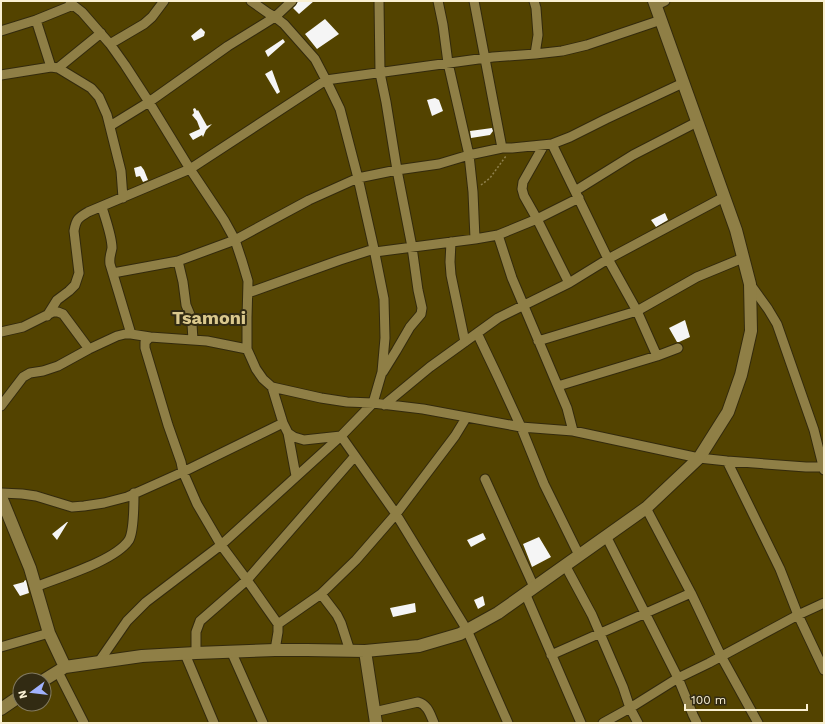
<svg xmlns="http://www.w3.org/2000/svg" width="825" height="724" viewBox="0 0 825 724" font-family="'Work Sans',sans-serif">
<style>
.building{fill:#f5f5f5}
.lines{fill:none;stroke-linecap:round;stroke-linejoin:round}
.street-casing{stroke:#332a0c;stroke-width:11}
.secondary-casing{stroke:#332a0c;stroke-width:14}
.path{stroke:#90824d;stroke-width:1.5;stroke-dasharray:2 2;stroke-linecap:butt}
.street{stroke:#8f7f46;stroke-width:9}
.secondary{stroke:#8f7f46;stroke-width:12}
.labels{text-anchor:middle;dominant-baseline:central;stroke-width:4;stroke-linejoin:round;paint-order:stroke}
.district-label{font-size:18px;font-weight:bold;fill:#dac88d;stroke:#322b13}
</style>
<rect width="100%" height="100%" fill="#534300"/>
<path class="building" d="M298,1H314L299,14L293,8L296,5Z
M325,19L339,34L317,49L305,34Z
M201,28L205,32L204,36L194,41L191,36Z
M283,39L285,42L268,57L265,51Z
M272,70L280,92L277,94L265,74Z
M435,98L439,100L443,111L432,116L427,100Z
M195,108L197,111L198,110L207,126L212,124L206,130L203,137L202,135L193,140L189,134L200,129L197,121L192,115L194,113L193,109Z
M492,128L493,131L490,135L471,138L470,131Z
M141,166L144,170L148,180L143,182L140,176L136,177L134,168Z
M665,213L668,220L656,227L651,220Z
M685,320L690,337L679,342H677L669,328Z
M67,522H68L57,540L52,534Z
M483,533L486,539L471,547L467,540Z
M539,537L551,557L532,567L523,544Z
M26,580L29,593L20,596L13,585L24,582V581Z
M483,596L485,605L478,609L474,600Z
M415,603L416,612L393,617L390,608Z"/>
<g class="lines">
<defs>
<path id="street" d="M70,1L73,5L82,12L110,44L125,65L149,102L190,169L224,220L235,240L242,261L248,281L247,318V349L256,369L263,379L272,387L321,398L347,402L373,403L423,409L521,427L573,431L699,458L727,461L806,467H823
M379,1L380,73L386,102L397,170L412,247L418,290L422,308L421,314L410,327L396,351L383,372
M438,1L443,25L448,63L469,155L473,192L475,239
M474,1L502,148
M534,1L536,8L538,35L535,54
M655,6L665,1
M36,20L51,67
M1,31L36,20L73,5
M110,44L144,24L152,17L164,1
M58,68L101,33
M1,75L51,67L58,68L91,88L99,97L107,115L121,171L123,198
M110,126L149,102L228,46L275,17L292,1
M552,144L608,259L637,311L657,356
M544,145L523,182L522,189L524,196L537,219L569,283
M575,191L633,155L697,122
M102,207C105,218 112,236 112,248C111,254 109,257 110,264L131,334
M498,235L512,278L567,408L573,431
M451,242L450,262L451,275L465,342
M375,252L475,239L498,235L537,219L579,198
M178,261L183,282L186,305L191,317L192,324L193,340
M113,273L178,261L235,240L309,200L358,178L397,170L439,164L469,155L502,148H512L552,144L570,137L606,119L683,83
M750,284L768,309L777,324L814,430L824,470
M248,293L340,260L374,249
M47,316L57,300L69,291L75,285L79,273L74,231C76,219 78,218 88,212L190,169L326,80L493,57L535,54L562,51L587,45L661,20
M1,332L23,327L53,312H58L63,314L89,349
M477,333L498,377L521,427L544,484L579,555
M538,341L637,311L697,277L743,258
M247,349L207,341L150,337L145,342V348L168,425L181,462L183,472L187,481L197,504L221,545L247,580L278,624
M558,386L657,356L678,348
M272,387L283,423L288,433L296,476
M384,405L430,367L498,318L569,283L608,259L724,197
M1,406L23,377L30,373L43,371L58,366L89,349L117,336L125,334H131L150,337
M288,433L294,437L304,440L341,436L396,514L467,630L508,723
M727,461L780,569L798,615L824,670
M485,479L534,587
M1,493L22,494L36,496L72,507L84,506L104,503L127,497L183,472L283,423
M646,508L691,593L721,656L758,723
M606,536L678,678L693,715L697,723
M565,565L592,615L623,687L630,708L603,723
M35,587C60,577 115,561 129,540C134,531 134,504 134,493
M525,593L581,723
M321,594L337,615L341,623L350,651
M1,647L49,633
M275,650L278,632V624L321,594L356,560L396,514L455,436L466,418
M231,651L263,723
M196,653V632L200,621L247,580L355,456
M185,654L214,723
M551,655L691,593
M98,663L127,621L146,602L221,545L341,436L373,403L382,372L385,338L384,299L374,249L358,178L340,109L326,80L315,59L284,24L275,17L268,13L251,1
M58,672L84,723
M374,712L418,702C428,705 430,714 434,723
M638,723L630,708L678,678L709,663L798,615L824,603"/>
<path id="secondary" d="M1,497L30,568L49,633L65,667
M365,651L376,723
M44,680L65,667L142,656L196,653L275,650H307L365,651L419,646L460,634L498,613L646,508L699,458L728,412L741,375L751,331L750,284L736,230L654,1
M1,709L20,696"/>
</defs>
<use href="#street" class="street-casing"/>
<use href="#secondary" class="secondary-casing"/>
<path class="path" d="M481,185L490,178L506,156"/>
<use href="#street" class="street"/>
<use href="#secondary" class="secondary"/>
</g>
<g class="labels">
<g class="district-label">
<text x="209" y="317">Tsamoni</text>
</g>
</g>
<rect width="825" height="724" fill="none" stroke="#f9f0d3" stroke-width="4"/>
<g transform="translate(32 692) rotate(255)"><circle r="19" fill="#322b13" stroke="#827a60"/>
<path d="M0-3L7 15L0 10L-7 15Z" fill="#a1b2fd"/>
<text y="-6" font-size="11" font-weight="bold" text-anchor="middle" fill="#f9f0d3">N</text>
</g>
<path d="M685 704v6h122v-6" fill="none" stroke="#f9f0d3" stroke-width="2"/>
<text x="691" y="704" font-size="12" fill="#f9f0d3" stroke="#322b13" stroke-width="3" paint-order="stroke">100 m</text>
</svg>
